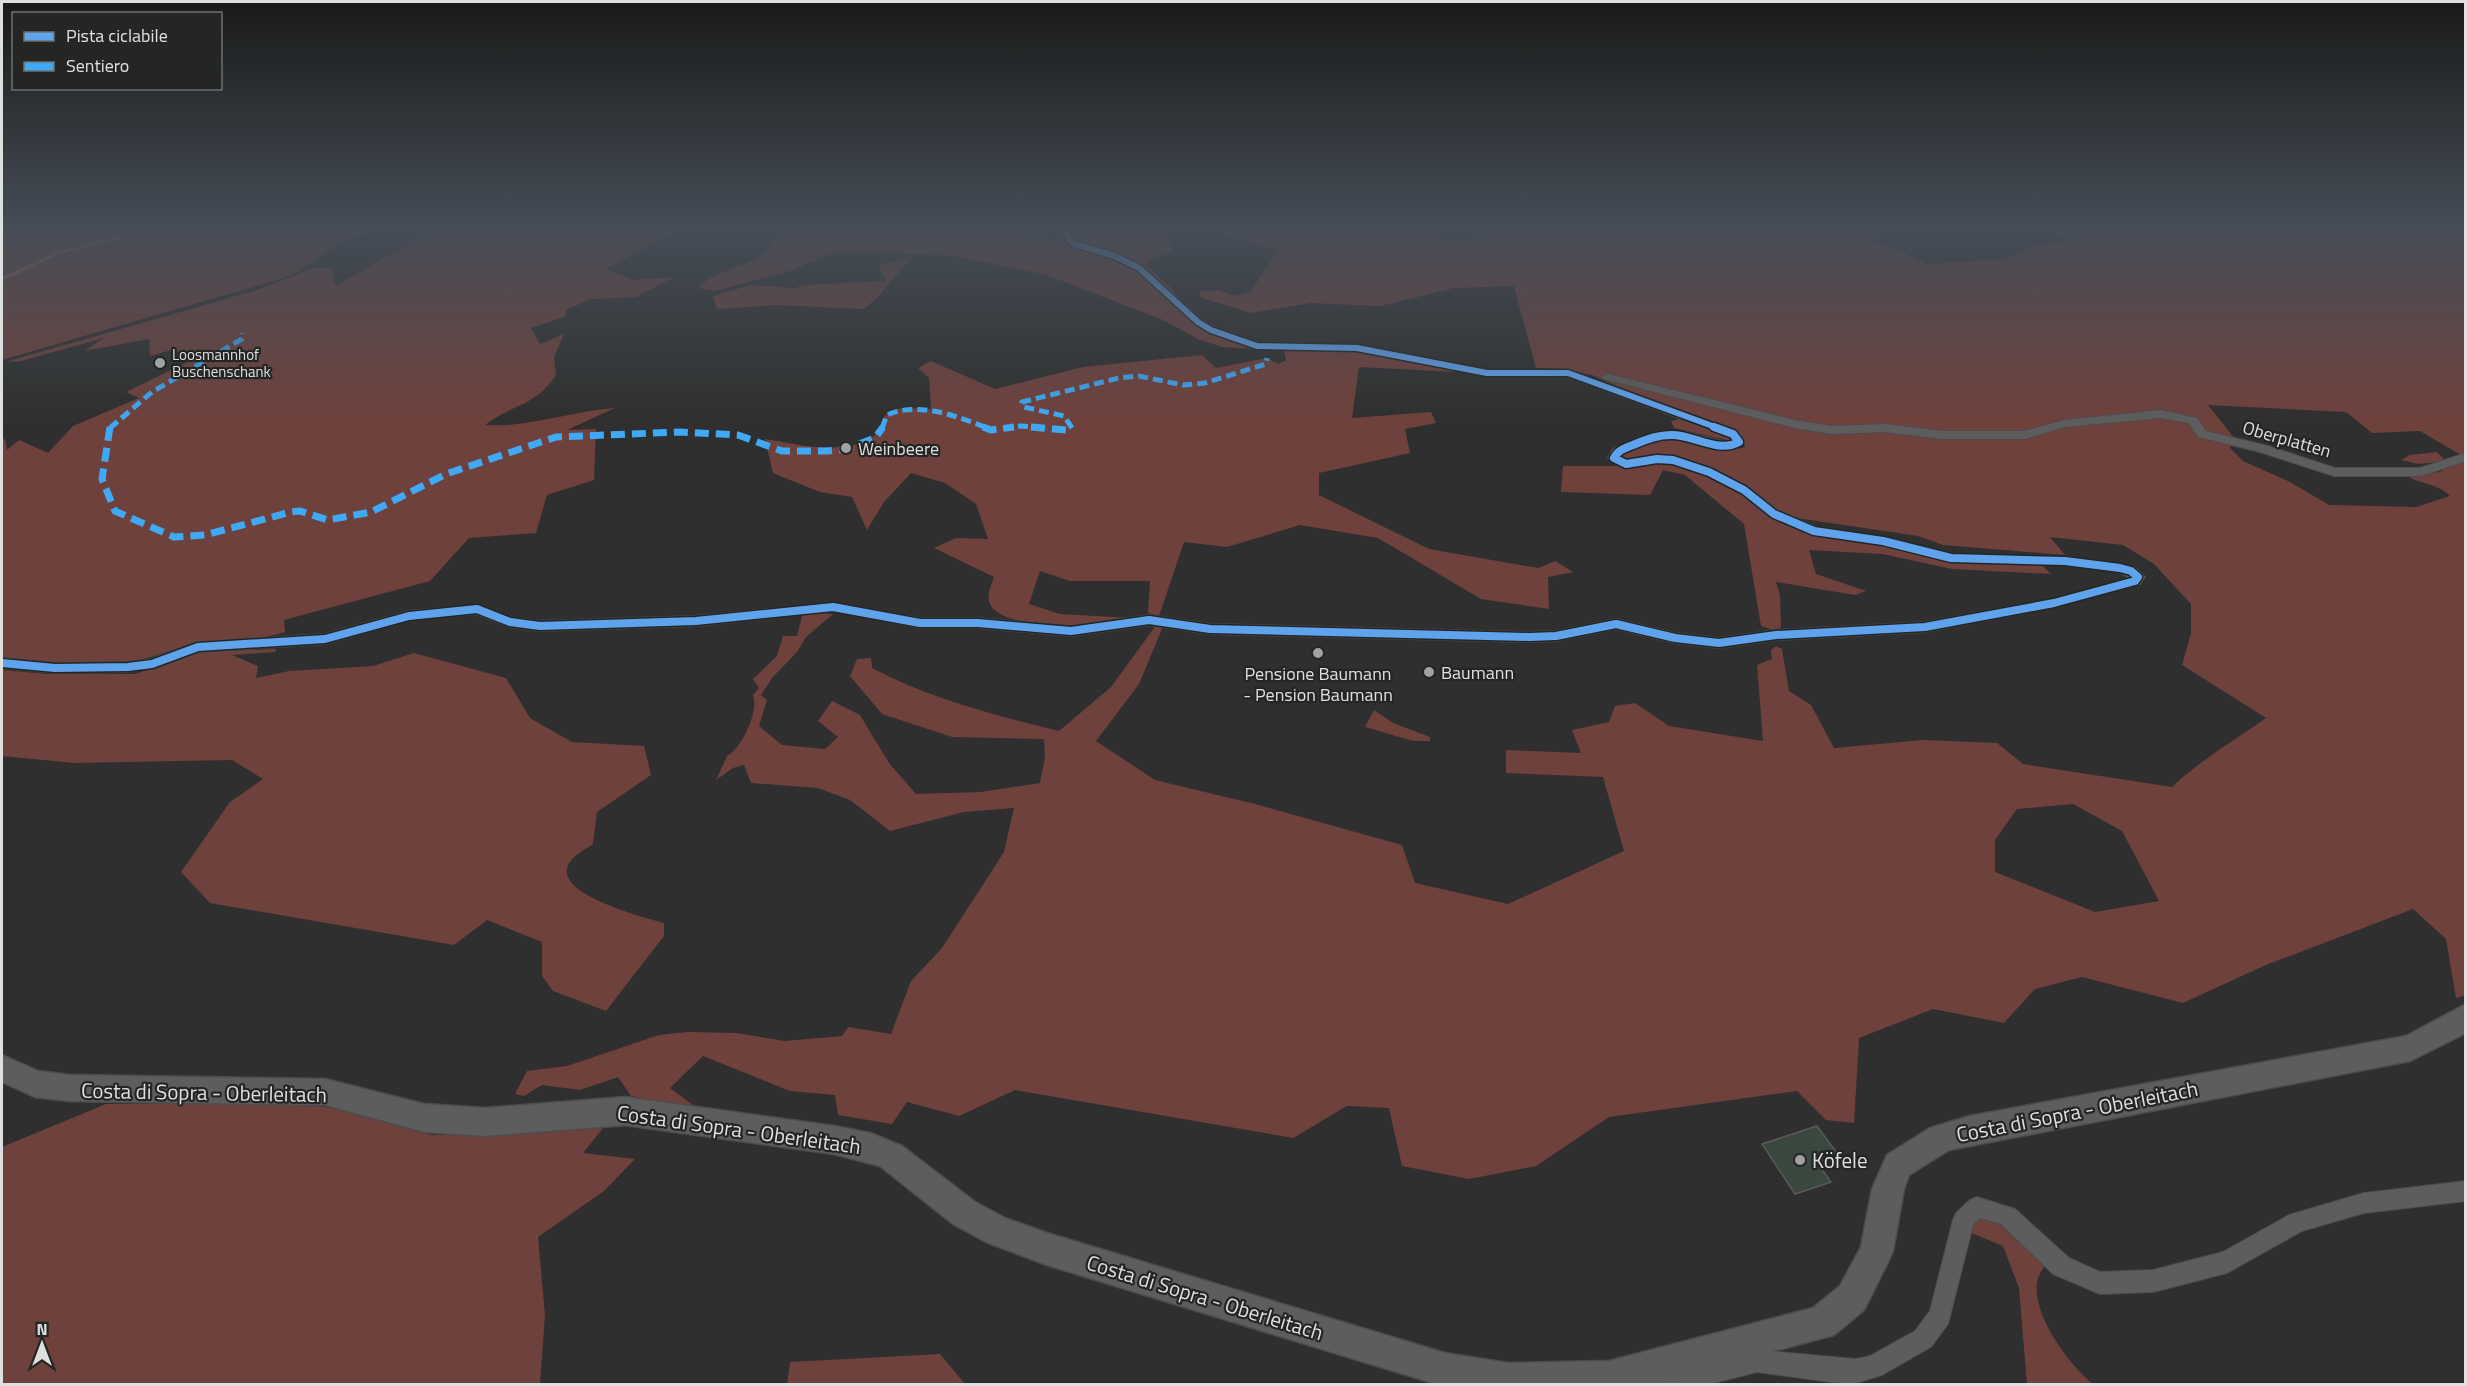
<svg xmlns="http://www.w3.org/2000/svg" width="2467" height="1386" viewBox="0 0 2467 1386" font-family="'Titillium Web',sans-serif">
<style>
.green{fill:#6f413c;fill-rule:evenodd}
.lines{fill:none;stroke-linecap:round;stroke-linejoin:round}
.stream{stroke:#a7635a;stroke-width:3}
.building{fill:#3b4840;stroke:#595a59;stroke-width:1.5}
.minor-casing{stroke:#4b4c4b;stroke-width:2}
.secondary-casing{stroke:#4b4c4b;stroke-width:3}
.minor{fill:#5d5d5d;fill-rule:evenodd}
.secondary{fill:#5d5d5d;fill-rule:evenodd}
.quiet-far1{stroke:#3fa9f5;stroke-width:5;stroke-dasharray:10 5;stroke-linecap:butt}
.quiet{stroke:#3fa9f5;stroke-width:7;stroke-dasharray:14 7;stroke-linecap:butt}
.cycleway-far1-casing{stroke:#242624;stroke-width:9}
.cycleway-casing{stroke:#242624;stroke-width:11}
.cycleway-far1{stroke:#60a3ed;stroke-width:6}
.cycleway{stroke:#60a3ed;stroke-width:8}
.poi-dot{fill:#a0a2a1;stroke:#242624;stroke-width:2}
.labels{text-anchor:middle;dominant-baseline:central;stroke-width:4.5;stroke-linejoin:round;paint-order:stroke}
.far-poi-label{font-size:15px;fill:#dee0df;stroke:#242624;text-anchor:start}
.street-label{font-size:18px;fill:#dee0df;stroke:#242624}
.poi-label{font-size:18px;fill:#dee0df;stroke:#242624;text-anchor:start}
.near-street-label{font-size:21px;fill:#dee0df;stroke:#242624}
.near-poi-label{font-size:21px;fill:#dee0df;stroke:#242624;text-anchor:start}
</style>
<rect width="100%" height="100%" fill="#2e2f2e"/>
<path class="green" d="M2,227H383L372,234L354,235L290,276L2,360Z
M438,227H684L606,269L633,280L675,277L635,297L590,299L566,310V316L531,328L540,344L564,334L554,357L556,375C535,407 512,404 485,425C528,428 571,411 615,408L567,430L596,429L594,480L547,495L536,533L469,538L430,581L284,620L285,632C258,641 231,639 203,643C178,646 156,658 131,661C89,668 44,662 2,658V440L5,439L7,450L19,440L48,453L73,426L139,398L126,392L190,361L175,349L150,356L149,339L84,351L104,338L21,361L5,362L260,289L313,268H331L335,286Z
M789,227H984L1052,240L1064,237L1132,267L1196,323L1256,347V349L1222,347L1198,339L1163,320L1047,275L955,256L840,250L790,271L715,291L699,288C713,269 745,269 762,254C772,245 777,234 789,227Z
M1070,227H1166L1173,250L1145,263L1174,291L1173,294L1144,269L1074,240Z
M1177,227H1419L1427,229L1448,243L1529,227H1878L1872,243L1892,246L1926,264L2003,259L2038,244L2062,243L2071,236L2033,231L2028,227L2465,228V453L2461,455L2420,431L2372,433L2346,412L2208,405L2235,439L2230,448L2243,461L2290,482L2329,505L2416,507L2450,496C2438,483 2420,485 2406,475L2440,472L2445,467L2465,459L2466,991L2463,996L2456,998L2446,939L2413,909L2266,965L2183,1003L2082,977L2035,989L2004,1023L1933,1009L1859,1038L1854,1123L1826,1120L1797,1091L1609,1117L1536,1166L1469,1179L1402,1166L1389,1108L1347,1106L1293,1138L1015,1090L959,1116L907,1102L892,1124L838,1115L835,1095L790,1091L703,1056L670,1088L700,1110L631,1096L618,1077L580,1090L542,1085L524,1096L515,1094L527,1071L567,1066L659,1035L688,1032L736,1033L785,1041L842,1036L848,1027L891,1034L911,981L942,948L1004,852L1014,808L964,812L890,831L850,800L818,788L751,783L744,765L733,768L716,780L727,756C742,748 759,711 753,695L759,688L753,679L777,656L783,636H797L803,612L833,614L806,637L797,652L772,678L761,695L767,700L759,726L782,745L825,749L838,737L818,721L832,701L860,715L889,763L916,794L981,792L1040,783L1045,757L1044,739L952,737L882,714L850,676L857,659L871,658L872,668C931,699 994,715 1059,731L1111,687L1157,624L1162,629L1139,684L1096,741L1155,780L1255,804L1402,845L1415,883L1508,904L1624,851L1603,777L1506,773V750L1581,753L1572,730L1609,722L1615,706L1635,703L1669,726L1763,741L1757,665L1772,659L1771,650L1776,646L1782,649L1789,691L1811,705L1834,748L1923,740L1997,743L2023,764L2172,787C2200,760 2234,741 2266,718L2182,665L2191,633V604L2154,564L2123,545L2050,537L2065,555L1943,545L1918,536L1783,516L1750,488L1669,458H1622L1621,454L1633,451V448C1649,442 1667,437 1684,439C1706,441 1724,454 1745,447L1743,441L1592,375L1563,369L1536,368L1514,286L1454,288L1380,306L1311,303L1251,313L1199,297L1200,291L1218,290L1235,296L1250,292L1278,251L1217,232ZM2073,804L2122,831L2159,901L2095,912L1995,872V840L2017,809Z
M912,256L878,297L864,309L776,305L717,309L713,296L751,285L795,288L804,285L886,281L878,266Z
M1322,348L1361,351L1477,373L1359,367L1352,418L1431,412L1436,423L1405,429L1410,453L1319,473V495L1429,549L1538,568L1555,561L1573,572L1548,577L1549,609L1481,599L1378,538L1300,525L1227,547L1184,542L1159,616L1148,613L1150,581H1070L1040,571L1029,604L1060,614L1131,618C1114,621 1097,626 1080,627C1060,627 998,624 990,604C986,595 991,586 994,577L934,548L956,538L988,539L976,504L945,483L911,473L884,502L867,530L852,497L820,492L773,473L765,439C797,444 841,456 871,438C879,433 880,427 883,419C890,403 917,409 931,409L929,378L918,368L931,361L995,389L1083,367L1202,355L1216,368L1267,358L1279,364L1286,360L1284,350Z
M1679,419L1727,435L1731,441L1674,428L1671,421Z
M2437,452L2446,461L2418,464L2401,460L2410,455Z
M1661,461L1720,480L1736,487L1772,516L1808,532L1967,562H2039L2051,574L1952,569L1882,554L1809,550L1816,574L1866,591L1855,595L1776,582L1780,595L1781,628L1773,630L1761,626L1744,524L1685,475L1663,470L1650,495L1561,492L1563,466H1630Z
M276,649L275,652L232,655L258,666L256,678L289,671L373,666L414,653L506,678L530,718L572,742L644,746L651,775L597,812L593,844C585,850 569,857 567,869C562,896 643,917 664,923V936L606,1011L553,991L542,976V942L487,920L454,945L210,903L181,872L230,802L263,779L232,760L74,763L2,756V670L46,674H135L201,652Z
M1374,710L1393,723L1430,737V741H1413L1365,727Z
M295,1103L346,1110L432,1135L524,1134L607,1123L583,1153L635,1159L604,1191L538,1237L545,1315L540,1384H2V1147L106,1104Z
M1993,1218L2007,1223L2047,1262C2043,1269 2038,1275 2037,1283C2032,1315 2070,1366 2093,1384H2027L2019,1288L2003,1246L1969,1232L1979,1219Z
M940,1354L965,1384H787L790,1362Z"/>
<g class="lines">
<path class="stream" d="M2,279L58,253L122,237L145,227"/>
</g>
<path class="building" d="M1817,1126L1839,1156L1818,1164L1831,1182L1795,1194L1762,1144Z"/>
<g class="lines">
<defs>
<path id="minor" d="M1061,227H1071L1072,235L1077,242L1118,254L1143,266L1202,320L1215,328L1258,343L1357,345L1487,370H1568L1737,431L1745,442C1728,460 1698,440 1678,439C1665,438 1653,441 1641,446C1634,449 1626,451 1621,457L1628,460L1657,455L1673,456L1713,469L1748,487L1779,511L1817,527L1883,537L1951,554L2065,557L2120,564L2136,568L2145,577L2140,584L2054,607L1925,632L1776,640L1719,648L1675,643L1616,629L1556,641L1530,642L1210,634L1149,625L1071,636L978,628H920L833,611L696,626L540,631L510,627L476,614L409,620L325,644L200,652L157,667L128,672L55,673L2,668V658L55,663L128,662L150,659L198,642L325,634L409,611L477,605L512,618L540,621L696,616L833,603L920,618H978L1071,626L1149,615L1210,624L1530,632L1556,631L1616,619L1675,633L1719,638L1776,630L1925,622L2054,599L2130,578L2119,572L2065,565L1951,562L1883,545L1814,535L1769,517L1740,493L1705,475L1672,464L1657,463L1626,468L1608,458L1613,449L1646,436L1667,431L1685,432L1727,442L1732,441L1729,437L1567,376H1487L1357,351L1253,348L1207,332L1194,324L1135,270L1112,258L1071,246L1062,236Z
M1608,374L1795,420L1832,426L1885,424L1942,431H2025L2064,420L2161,410L2197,418L2206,431L2268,446L2335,468H2420L2466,453V461L2421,476H2334L2260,452L2198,437L2189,423L2161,418L2065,427L2025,439H1942L1885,432L1832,434L1795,428L1604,379L1602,377Z
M2466,1181V1201L2364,1213L2302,1231L2227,1273L2153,1292L2100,1294L2053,1274L2001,1224L1980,1218L1973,1225L1948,1324L1931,1347L1882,1375L1856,1383H1838L1757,1372L1710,1384H1655L1659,1376L1667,1372L1757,1350L1856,1359L1870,1356L1915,1331L1930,1311L1953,1220L1956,1213L1970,1200L1977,1197L2015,1209L2069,1258L2100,1272L2153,1270L2223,1252L2289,1215L2364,1193Z"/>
<path id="secondary" d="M2466,1004V1033L2410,1061L1949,1150L1909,1175L1904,1189L1893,1251L1888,1262L1864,1310L1834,1335L1651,1384H1436L1047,1265L986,1242L953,1224L880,1166L834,1154L625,1125L485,1136L424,1132L325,1105L70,1101L35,1097L2,1082V1055L38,1071L70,1075L325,1079L424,1104L485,1108L625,1097L834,1126L870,1133L902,1146L975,1202L1005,1218L1047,1233L1445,1353L1508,1363L1609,1361L1813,1308L1840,1286L1861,1247L1872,1189L1887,1155L1930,1128L1970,1116L2406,1036Z"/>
</defs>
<use href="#minor" class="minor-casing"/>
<use href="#secondary" class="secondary-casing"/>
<use href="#minor" class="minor"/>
<use href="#secondary" class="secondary"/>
<path class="quiet-far1" d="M110,428L152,392L242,339V333
M882,428L887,415C918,401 957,416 987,428
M1003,428L1021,426L1048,428
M1072,428L1064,416L1024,407L1022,402L1119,378L1139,376L1183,385L1205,383L1266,364L1267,358"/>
<path class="quiet" d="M110,427L102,479L115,511L174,537L205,535L291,512L300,511L328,520L371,512L446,474L556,437L680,432L738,435L782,451H826L846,449L875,438L883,427
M983,427L991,430L1014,427
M1031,427L1067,430L1072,427"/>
<defs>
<path id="cycleway-far1" d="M1066,227L1067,236L1074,244L1115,256L1139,268L1198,322L1211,330L1257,346L1357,348L1487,373H1568L1718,428"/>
<path id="cycleway" d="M2,663L55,668L128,667L152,664L198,647L325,639L409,616L477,609L510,622L540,626L696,621L833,607L920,623H978L1071,631L1149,620L1210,629L1530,637L1556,636L1616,624L1675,638L1719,643L1776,635L1925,627L2054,603L2135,581L2138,577L2131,571L2120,568L2065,561L1951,558L1883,541L1814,531L1774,514L1744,490L1709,472L1673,460L1657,459L1626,464L1614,458C1618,450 1625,448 1633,445C1646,439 1660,434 1674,435C1695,436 1719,453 1739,442L1733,434L1714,427"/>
</defs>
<use href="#cycleway-far1" class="cycleway-far1-casing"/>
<use href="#cycleway" class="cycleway-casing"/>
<use href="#cycleway-far1" class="cycleway-far1"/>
<use href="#cycleway" class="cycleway"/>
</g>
<linearGradient id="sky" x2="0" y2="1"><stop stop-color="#191a19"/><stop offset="0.54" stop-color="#464d57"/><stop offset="1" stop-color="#464d57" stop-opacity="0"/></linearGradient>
<rect width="2467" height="421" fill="url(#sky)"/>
<g class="poi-dot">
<circle cx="160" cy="363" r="6"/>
<circle cx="846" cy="448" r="6"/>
<circle cx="1318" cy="653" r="6"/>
<circle cx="1429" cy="672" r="6"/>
<circle cx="1800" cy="1160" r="6"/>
</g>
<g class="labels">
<g class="far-poi-label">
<text x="172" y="354">Loosmannhof<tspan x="172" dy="17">Buschenschank</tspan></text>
</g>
<g class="street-label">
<text transform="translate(2287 439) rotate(16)">Oberplatten</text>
</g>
<g class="poi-label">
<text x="858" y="448">Weinbeere</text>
<text x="1441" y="672">Baumann</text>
<text x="1318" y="673" text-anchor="middle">Pensione Baumann<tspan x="1318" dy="21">- Pension Baumann</tspan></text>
</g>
<g class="near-street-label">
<text transform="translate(204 1092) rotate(1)">Costa di Sopra - Oberleitach</text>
<text transform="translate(2077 1111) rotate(-11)">Costa di Sopra - Oberleitach</text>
<text transform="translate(739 1129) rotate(8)">Costa di Sopra - Oberleitach</text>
<text transform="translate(1205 1297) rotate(17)">Costa di Sopra - Oberleitach</text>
</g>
<g class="near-poi-label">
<text x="1812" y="1160">Köfele</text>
</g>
</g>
<rect width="2467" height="1386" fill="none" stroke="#dee0df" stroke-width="6"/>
<rect x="12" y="12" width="210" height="78" fill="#242624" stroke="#6e706f" stroke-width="1.5"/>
<rect x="24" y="32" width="30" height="9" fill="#60a3ed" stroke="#6e706f" stroke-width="1.5"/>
<text x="66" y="42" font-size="18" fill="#dee0df">Pista ciclabile</text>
<rect x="24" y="62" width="30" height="9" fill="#3fa9f5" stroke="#6e706f" stroke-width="1.5"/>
<text x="66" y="72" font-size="18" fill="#dee0df">Sentiero</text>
<g transform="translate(42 1344)" stroke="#242624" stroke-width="4.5" paint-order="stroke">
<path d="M0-4.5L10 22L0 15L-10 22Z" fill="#dee0df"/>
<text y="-9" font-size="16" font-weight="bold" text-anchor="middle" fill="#dee0df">N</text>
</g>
</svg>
